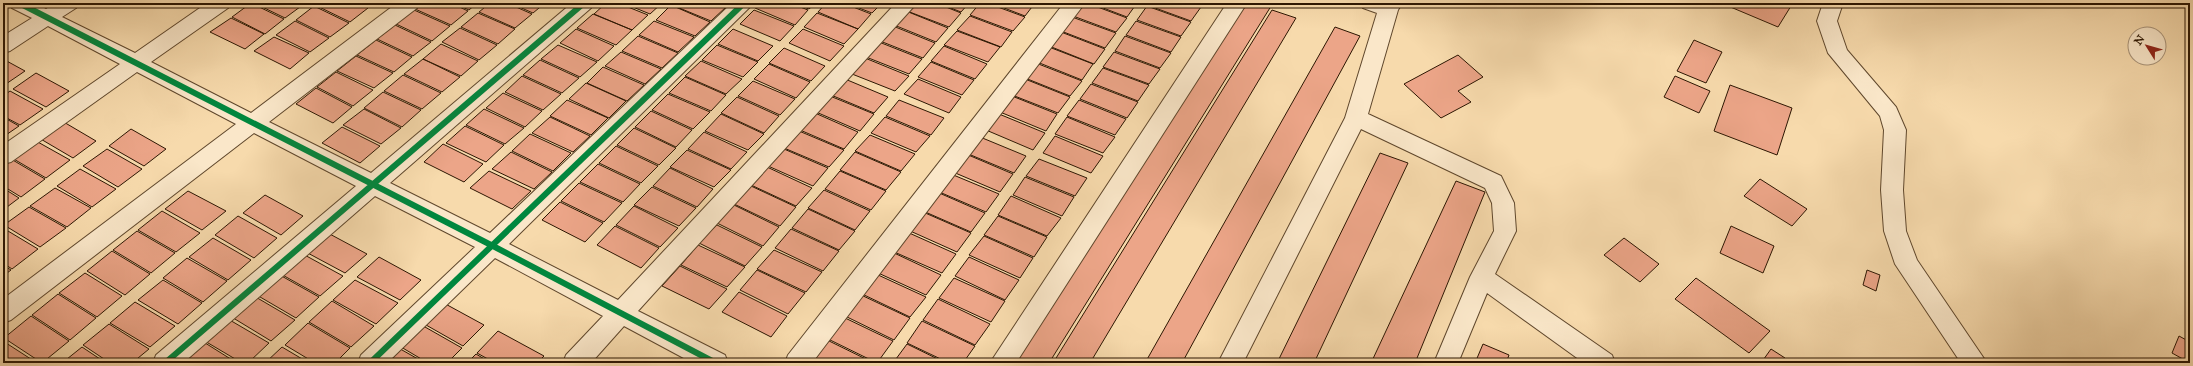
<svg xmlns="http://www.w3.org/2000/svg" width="2193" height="366" viewBox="0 0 2193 366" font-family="'IM FELL Great Primer',serif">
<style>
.building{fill:#eca588;stroke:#2c1602}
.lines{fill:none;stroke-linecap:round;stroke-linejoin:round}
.street-casing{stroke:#5f472c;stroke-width:2}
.street{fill:#fae7c9;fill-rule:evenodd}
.cycleway-casing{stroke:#fae7c9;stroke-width:8}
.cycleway{stroke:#00873e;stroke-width:6}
</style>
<rect width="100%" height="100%" fill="#f7daac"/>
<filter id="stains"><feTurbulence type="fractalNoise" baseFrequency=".005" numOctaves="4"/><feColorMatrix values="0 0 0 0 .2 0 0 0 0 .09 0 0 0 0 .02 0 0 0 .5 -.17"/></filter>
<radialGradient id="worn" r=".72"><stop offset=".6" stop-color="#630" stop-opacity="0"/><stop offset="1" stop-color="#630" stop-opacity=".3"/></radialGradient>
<path class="building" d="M251,3L284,19L265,34L232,17Z
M254,3H301L304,4L285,18Z
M319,3H358L368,8L350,22L315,5Z
M422,3H451L468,11L451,25L415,9Z
M453,3H477L469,10Z
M490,3H507L532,14L515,28L479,12Z
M510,3H545L533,13Z
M606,3H618L648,15L632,30L594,14Z
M623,3H662L650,14Z
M675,3H716L726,7L711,21L672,5Z
M760,3H790L808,10L795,25L755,8Z
M793,3H816L809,9Z
M826,3H843L871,14L858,29L818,12Z
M846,3H882L872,13Z
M914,3H936L961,13L949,27L907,11Z
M938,3H969L961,12Z
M980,3H987L1025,17L1013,31L970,15Z
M991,3H1035L1025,16Z
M1082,3H1087L1127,18L1116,32L1073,16Z
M1090,3H1137L1127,17Z
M1148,3H1190L1201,7L1191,21L1147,5Z
M1243,3H1273L1049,363H1011Z
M1721,3H1784L1791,6L1778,27Z
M671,5L710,22L695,36L656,20Z
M314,6L349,23L330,37L296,20Z
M1147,6L1191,22L1181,36L1137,20Z
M414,10L450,26L432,41L396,24Z
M754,10L794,26L780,41L740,24Z
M1272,10L1296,18L1090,363H1053Z
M906,11L948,28L936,42L894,25Z
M478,13L515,29L498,44L461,27Z
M817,13L858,29L844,44L804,27Z
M593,14L632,30L616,45L577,28Z
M970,16L1012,32L1001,47L957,30Z
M1072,17L1116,33L1105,48L1061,31Z
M231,18L264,34L245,49L210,32Z
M295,21L329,38L310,52L276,35Z
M654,21L694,37L678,52L639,35Z
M1136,21L1181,37L1171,52L1126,35Z
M395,25L431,42L413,56L377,39Z
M893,26L935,43L923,58L880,41Z
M1335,27L1360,36L1182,363H1145Z
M460,28L497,45L479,60L442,42Z
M576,29L614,46L598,61L560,43Z
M733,29L773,46L758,61L718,44Z
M803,29L844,46L830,61L789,43Z
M957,31L1000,47L988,62L944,45Z
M1061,32L1105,49L1094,64L1049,46Z
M638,36L678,53L662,68L622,51Z
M1125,36L1171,53L1160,68L1115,51Z
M274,37L309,53L290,69L254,51Z
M376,40L412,57L394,72L357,55Z
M1694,40L1722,52L1706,83L1677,71Z
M879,42L922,59L909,74L866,57Z
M441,44L478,61L461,76L423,59Z
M558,45L597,62L580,77L541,59Z
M717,45L758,62L743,77L702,60Z
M944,46L987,64L975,79L931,61Z
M1049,47L1093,64L1082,80L1037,62Z
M784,48L825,66L811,81L769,63Z
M621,52L661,69L645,84L605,66Z
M1114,52L1160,69L1149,84L1103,67Z
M1458,55L1483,77L1458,91L1471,102L1441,118L1404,84Z
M356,56L393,73L374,88L337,71Z
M865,58L909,76L895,91L852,74Z
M3,59L25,71L3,86Z
M423,59L460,77L442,92L404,74Z
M540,60L579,78L562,93L523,75Z
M701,61L742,79L726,94L685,76Z
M931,62L974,80L962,95L918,77Z
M1036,63L1082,81L1070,96L1025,78Z
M769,64L810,82L796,98L754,79Z
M603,67L644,85L627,101L587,83Z
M1103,68L1149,85L1138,101L1092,83Z
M336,72L373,90L353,106L317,87Z
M36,73L69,91L46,107L13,89Z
M403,75L441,93L422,109L384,91Z
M522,76L561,94L543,110L505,92Z
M1675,76L1710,91L1699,113L1664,97Z
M685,77L726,95L711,111L669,93Z
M845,79L888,97L874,113L831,95Z
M918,79L961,97L949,113L904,94Z
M1025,79L1070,97L1058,113L1012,95Z
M753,81L795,99L780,115L738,96Z
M586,83L626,101L609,118L569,99Z
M1091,84L1138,102L1127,118L1080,99Z
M1730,85L1792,108L1777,155L1714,131Z
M316,88L352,107L333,123L296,104Z
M10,91L43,109L20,125L3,116V96Z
M383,92L421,110L402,127L364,108Z
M503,93L542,111L525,127L486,108Z
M668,94L710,112L693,129L652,110Z
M830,96L874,114L860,131L816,112Z
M1012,96L1057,114L1046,131L1000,112Z
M737,97L779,116L764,133L721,113Z
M567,100L608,118L591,135L550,116Z
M899,100L944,118L931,135L886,116Z
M1079,100L1126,119L1115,135L1067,116Z
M364,109L401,128L381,144L343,125Z
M484,109L524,128L505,144L466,125Z
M651,111L692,130L676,147L635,127Z
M815,113L858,132L844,149L800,130Z
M721,114L764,134L748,150L705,131Z
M999,114L1045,133L1033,150L986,130Z
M3,117L19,126L3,137Z
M550,117L590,136L573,152L532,133Z
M885,117L930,136L916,152L871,133Z
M1067,117L1115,137L1103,153L1055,134Z
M62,121L96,141L73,158L39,138Z
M465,126L504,145L486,162L446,143Z
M342,127L380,146L360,163L322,143Z
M634,128L676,148L659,165L617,145Z
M131,129L166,149L144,166L109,146Z
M799,131L844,150L829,167L784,148Z
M704,132L747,152L731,169L688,149Z
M530,134L571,153L553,171L512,151Z
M870,135L915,154L901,171L855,151Z
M1055,136L1103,156L1091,173L1043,153Z
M980,137L1026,156L1014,173L966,153Z
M36,141L70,160L46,178L12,158Z
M443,144L483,164L464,182L424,162Z
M616,146L658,166L641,183L599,163Z
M107,149L142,169L118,187L83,166Z
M784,149L828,168L813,186L768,166Z
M687,150L731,170L714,187L670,167Z
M511,152L552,172L534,189L492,169Z
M855,152L901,172L886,190L840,170Z
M1380,153L1408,163L1314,363H1277Z
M966,154L1013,174L1000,192L953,172Z
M11,159L45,179L21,197L3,186V164Z
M1039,159L1087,178L1075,196L1026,176Z
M598,164L640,184L623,202L580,182Z
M767,167L812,188L796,206L751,185Z
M670,168L713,189L697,207L653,186Z
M80,169L116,189L92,207L57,186Z
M489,171L531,191L512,209L470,188Z
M840,171L886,191L871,210L825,189Z
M951,174L999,194L986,212L937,191Z
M1025,177L1074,197L1062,216L1013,195Z
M1760,179L1807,209L1792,226L1744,196Z
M1456,181L1485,192L1415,363H1371Z
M579,183L622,203L604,222L561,201Z
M751,186L796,207L780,226L734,204Z
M652,187L696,208L679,226L634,205Z
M3,188L19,198L3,210Z
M55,188L91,208L67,227L30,206Z
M824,190L870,211L855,230L808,208Z
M188,191L226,211L202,230L165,209Z
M937,192L985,213L971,232L923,211Z
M265,195L303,216L281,235L243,213Z
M1011,196L1061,218L1047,236L998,215Z
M560,202L603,223L585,242L542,220Z
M734,205L779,227L763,246L717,223Z
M634,206L678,228L660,247L616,225Z
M29,207L66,228L40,247L4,225Z
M808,209L855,231L839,250L792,228Z
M162,211L200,233L176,252L138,230Z
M923,212L971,233L957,252L908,230Z
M238,216L277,238L254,258L215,235Z
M998,216L1047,237L1034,257L984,235Z
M717,225L762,247L745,266L699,243Z
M615,226L659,248L641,268L597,245Z
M1731,226L1774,246L1763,273L1720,253Z
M3,228L38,249L12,269L3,263Z
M791,229L839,251L823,271L775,248Z
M137,231L175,253L151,273L113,250Z
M326,232L367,254L345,273L304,251Z
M907,232L956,254L942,273L892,251Z
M984,236L1033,258L1020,278L969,255Z
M213,238L251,260L228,280L189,257Z
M1624,238L1659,264L1640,282L1604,255Z
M698,245L745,267L727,287L681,265Z
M774,250L822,272L806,292L757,269Z
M112,251L150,274L125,295L87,271Z
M892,252L941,275L926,295L876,272Z
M301,253L343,276L320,296L279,273Z
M379,257L421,280L400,300L357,277Z
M969,257L1019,280L1005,300L955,276Z
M187,258L227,281L203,302L163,278Z
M3,265L11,270L3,276Z
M680,266L727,289L709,309L662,286Z
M757,270L805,293L788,314L740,290Z
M1867,270L1880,275L1876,291L1863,285Z
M85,273L122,296L97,317L59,293Z
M278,274L319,297L296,318L255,294Z
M876,274L926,297L910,317L860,293Z
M954,278L1005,301L991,322L939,298Z
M1696,278L1770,331L1749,353L1675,299Z
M163,280L202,303L178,324L138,300Z
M355,280L398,303L376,324L333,300Z
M739,292L787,316L771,337L722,312Z
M58,294L96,318L70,340L32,315Z
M859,294L910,318L894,340L843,315Z
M254,296L295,320L271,341L230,316Z
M938,299L990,324L975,345L923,320Z
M332,301L374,326L351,347L309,322Z
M440,301L484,325L463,346L419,321Z
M135,302L175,326L150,347L110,323Z
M31,316L69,341L42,363L4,338Z
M843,317L893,341L877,363L826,338Z
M228,319L269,343L248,363H242L203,340Z
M922,321L975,346L963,363H949L907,343Z
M308,323L350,348L335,363H315L285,345Z
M418,323L462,348L447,363H428L396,344Z
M109,324L149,349L132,363H110L83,345Z
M498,331L544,356L537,363H495L477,353Z
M2179,336L2190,342V363L2172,353Z
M825,339L874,363H813L809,361Z
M3,341L37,363H3Z
M202,341L237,363H177Z
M907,344L946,363H893Z
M1483,344L1509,355L1506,363H1475Z
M395,346L425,363H377Z
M82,347L106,363H62Z
M282,347L309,363H265Z
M1771,349L1785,358L1782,363H1761Z
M476,354L491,363H467Z"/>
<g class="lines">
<defs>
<path id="street" d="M9,3H35L46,9L55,3H79L76,8L62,17L135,53L207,3H231L228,8L151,62L251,113L397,3H420L417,8L269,122L371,173L572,3H594L591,8L390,183L490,233L732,3H754L509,244L618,300L896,3H917L638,311L725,355L728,363H693L624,326L591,363H563L566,355L603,316L495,258L387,363H358L361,355L475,247L375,196L183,363H153L156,355L356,186L254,133L11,320L3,323V299L236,124L137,72L11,162L3,164V145L120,64L48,26L10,51L3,53V36L32,18L12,8Z
M1064,3H1085L812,363H785L788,355Z
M1227,3H1247L1016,363H990Z
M1360,3H1402L1398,10L1368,114L1501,176L1514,203L1516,231L1495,274L1612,355L1615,363H1584L1487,293L1458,363H1434L1470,277L1494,231L1492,203L1485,188L1361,129L1243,363H1218L1345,118L1377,13L1363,8Z
M1823,3H1843L1837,21L1847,50L1896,107L1906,130L1903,190L1906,231L1917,260L1987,363H1961L1895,264L1884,231L1881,190L1884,130L1880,116L1828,53L1817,21Z"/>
</defs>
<use href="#street" class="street-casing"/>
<use href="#street" class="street"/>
<defs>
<path id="cycleway" d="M19,3L493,246L716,363
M165,363L584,3
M370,363L744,3"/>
</defs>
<use href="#cycleway" class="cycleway-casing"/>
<use href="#cycleway" class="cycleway"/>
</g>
<rect width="2193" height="366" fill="none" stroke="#f7daac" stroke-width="16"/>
<rect x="4" y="4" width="2185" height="358" fill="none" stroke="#2c1602" stroke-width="2"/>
<rect x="8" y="8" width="2177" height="350" fill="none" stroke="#2c1602"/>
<g transform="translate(2147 46) rotate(307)"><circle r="19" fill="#fae7c9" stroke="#a89379"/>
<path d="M0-3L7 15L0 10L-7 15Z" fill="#8f2418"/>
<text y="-6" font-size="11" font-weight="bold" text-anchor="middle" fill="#2c1602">N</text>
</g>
<rect width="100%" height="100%" filter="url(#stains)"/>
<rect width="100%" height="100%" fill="url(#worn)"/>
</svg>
